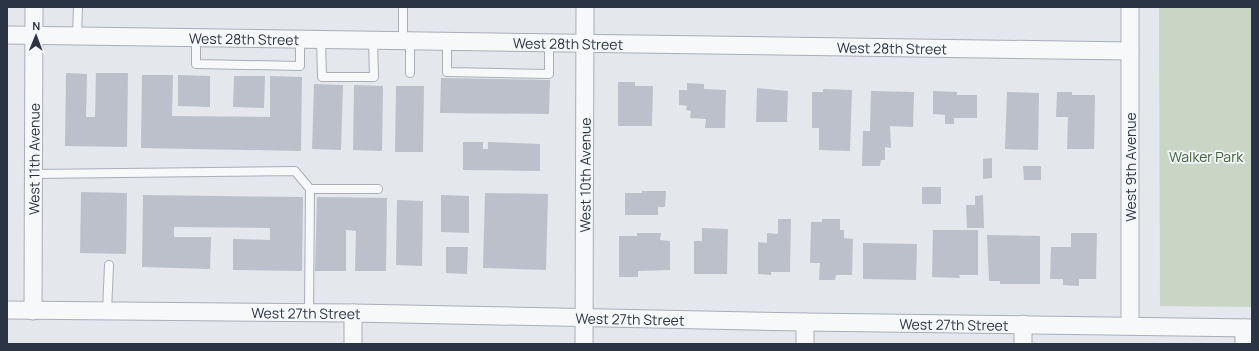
<svg xmlns="http://www.w3.org/2000/svg" width="1259" height="351" viewBox="0 0 1259 351" font-family="Manrope,sans-serif">
<style>
.green{fill:#c9d6c5}
.building{fill:#bbc0ca}
.lines{fill:none;stroke-linecap:round;stroke-linejoin:round}
.service-casing{stroke:#a9aeb7;stroke-width:10}
.minor-casing{stroke:#a9aeb7;stroke-width:19}
.service{stroke:#f7f8fa;stroke-width:8}
.minor{stroke:#f7f8fa;stroke-width:17}
.labels{text-anchor:middle;dominant-baseline:central;stroke-width:3.5;stroke-linejoin:round;paint-order:stroke}
.street-label{font-size:14px;fill:#2b3445;stroke:#f4f6f9}
.park-label{font-size:14px;fill:#3f6138;stroke:#f4f6f9}
</style>
<rect width="100%" height="100%" fill="#e4e7ec"/>
<path class="green" d="M1159,7H1252V307L1160,306Z"/>
<path class="building" d="M66,73L87,74L86,117H95L96,73H128L127,147L65,146Z
M142,75H173L172,116L270,117V76L302,77L301,151L141,148Z
M178,75L210,76V107L178,106Z
M234,76H265L264,108L233,107Z
M441,78L550,80L549,114L440,113Z
M618,82H635V86H653L652,126H618Z
M687,83L704,84V89L726,90L725,128H705L706,119L690,118L691,111L686,110L687,106L679,105V90H687Z
M314,84L343,85L341,150L312,149Z
M354,85L383,86L382,151L353,150Z
M396,86H424L423,152H395Z
M757,88L788,91L787,122H756Z
M823,89L852,90L850,151L819,150V128H812V92H823Z
M871,91L914,92L913,127L890,126L891,148L885,147V160H881L880,166H862L863,131H870Z
M933,91L957,92V95H977V118H954V124H945V115L933,114Z
M1007,92L1039,93L1038,150L1005,149Z
M1057,92H1072V95H1095L1094,149H1067L1068,117H1056Z
M463,142H483V149H488V142L540,144V171L463,170Z
M992,158V178L983,179V159Z
M1023,166H1041V180H1024Z
M922,187H941V204H922Z
M642,191H666L665,207H658V215H625V193H642Z
M81,192L127,193L126,254L80,253Z
M485,193L548,194L546,270L483,268Z
M143,195L303,197L302,271L233,270V239L270,240V228L174,227V237H211L210,269L142,267Z
M441,195L469,196V233L441,232Z
M983,195L984,228H967L966,205H975V196Z
M317,197L387,198L386,271H355L356,231L346,230V271H315Z
M397,200L423,201L422,266L396,265Z
M778,219H791L790,272H771V275L758,274V242L767,243V233L778,234Z
M822,219H840V230H844V238L853,239L852,275H836L835,280H819L820,263H810L811,222H822Z
M702,228L728,229L727,274H694V241H702Z
M933,230H978V275H959L960,278L932,277Z
M637,233H661L660,240L670,241V270L638,271V277H619V236H637Z
M1071,233H1097L1096,279H1079V286L1063,285V279H1050L1051,247H1071Z
M987,235L1040,236V284H1000V281H989Z
M863,243L917,244L916,280L863,279Z
M446,247H468L467,274L446,273Z"/>
<g class="lines">
<defs>
<path id="service" d="M403,7V41
M77,36L78,7
M196,38V64L300,66V39
M321,40L322,77H374L373,40
M410,41V73
M447,42V72L549,74V43
M33,174L295,171L310,189H378
M107,311L109,265
M309,313L310,189"/>
<g id="minor">
<path d="M1130,7V326"/>
<path id="s1" d="M7,35L1130,51"/>
<path id="s2" d="M7,310L353,313L805,322L1252,328"/>
<path id="s3" d="M33,311L34,7"/>
<path d="M353,313V344"/>
<path d="M805,322V344"/>
<path d="M1023,324V344"/>
<path d="M1244,328V344"/>
<path id="s4" d="M584,344L585,7"/>
</g>
</defs>
<use href="#service" class="service-casing"/>
<use href="#minor" class="minor-casing"/>
<use href="#service" class="service"/>
<use href="#minor" class="minor"/>
</g>
<g class="labels">
<g class="street-label">
<text stroke="none"><textPath href="#s1" startOffset="237">West 28th Street</textPath></text>
<text stroke="none"><textPath href="#s1" startOffset="561">West 28th Street</textPath></text>
<text stroke="none"><textPath href="#s1" startOffset="885">West 28th Street</textPath></text>
<text stroke="none"><textPath href="#s3" startOffset="152">West 11th Avenue</textPath></text>
<text transform="translate(1130 167) rotate(-90)">West 9th Avenue</text>
<text stroke="none"><textPath href="#s4" startOffset="169">West 10th Avenue</textPath></text>
<text stroke="none"><textPath href="#s2" startOffset="299">West 27th Street</textPath></text>
<text stroke="none"><textPath href="#s2" startOffset="623">West 27th Street</textPath></text>
<text stroke="none"><textPath href="#s2" startOffset="947">West 27th Street</textPath></text>
</g>
<g class="park-label">
<text x="1206" y="156">Walker Park</text>
</g>
</g>
<rect width="1259" height="351" fill="none" stroke="#2b3445" stroke-width="16"/>
<g transform="translate(36 36) rotate(1)" stroke="#f4f6f9" stroke-width="3" paint-order="stroke">
<path d="M0-3L7 15L0 10L-7 15Z" fill="#2b3445"/>
<text y="-6" font-size="11" font-weight="bold" text-anchor="middle" fill="#2b3445">N</text>
</g>
</svg>
